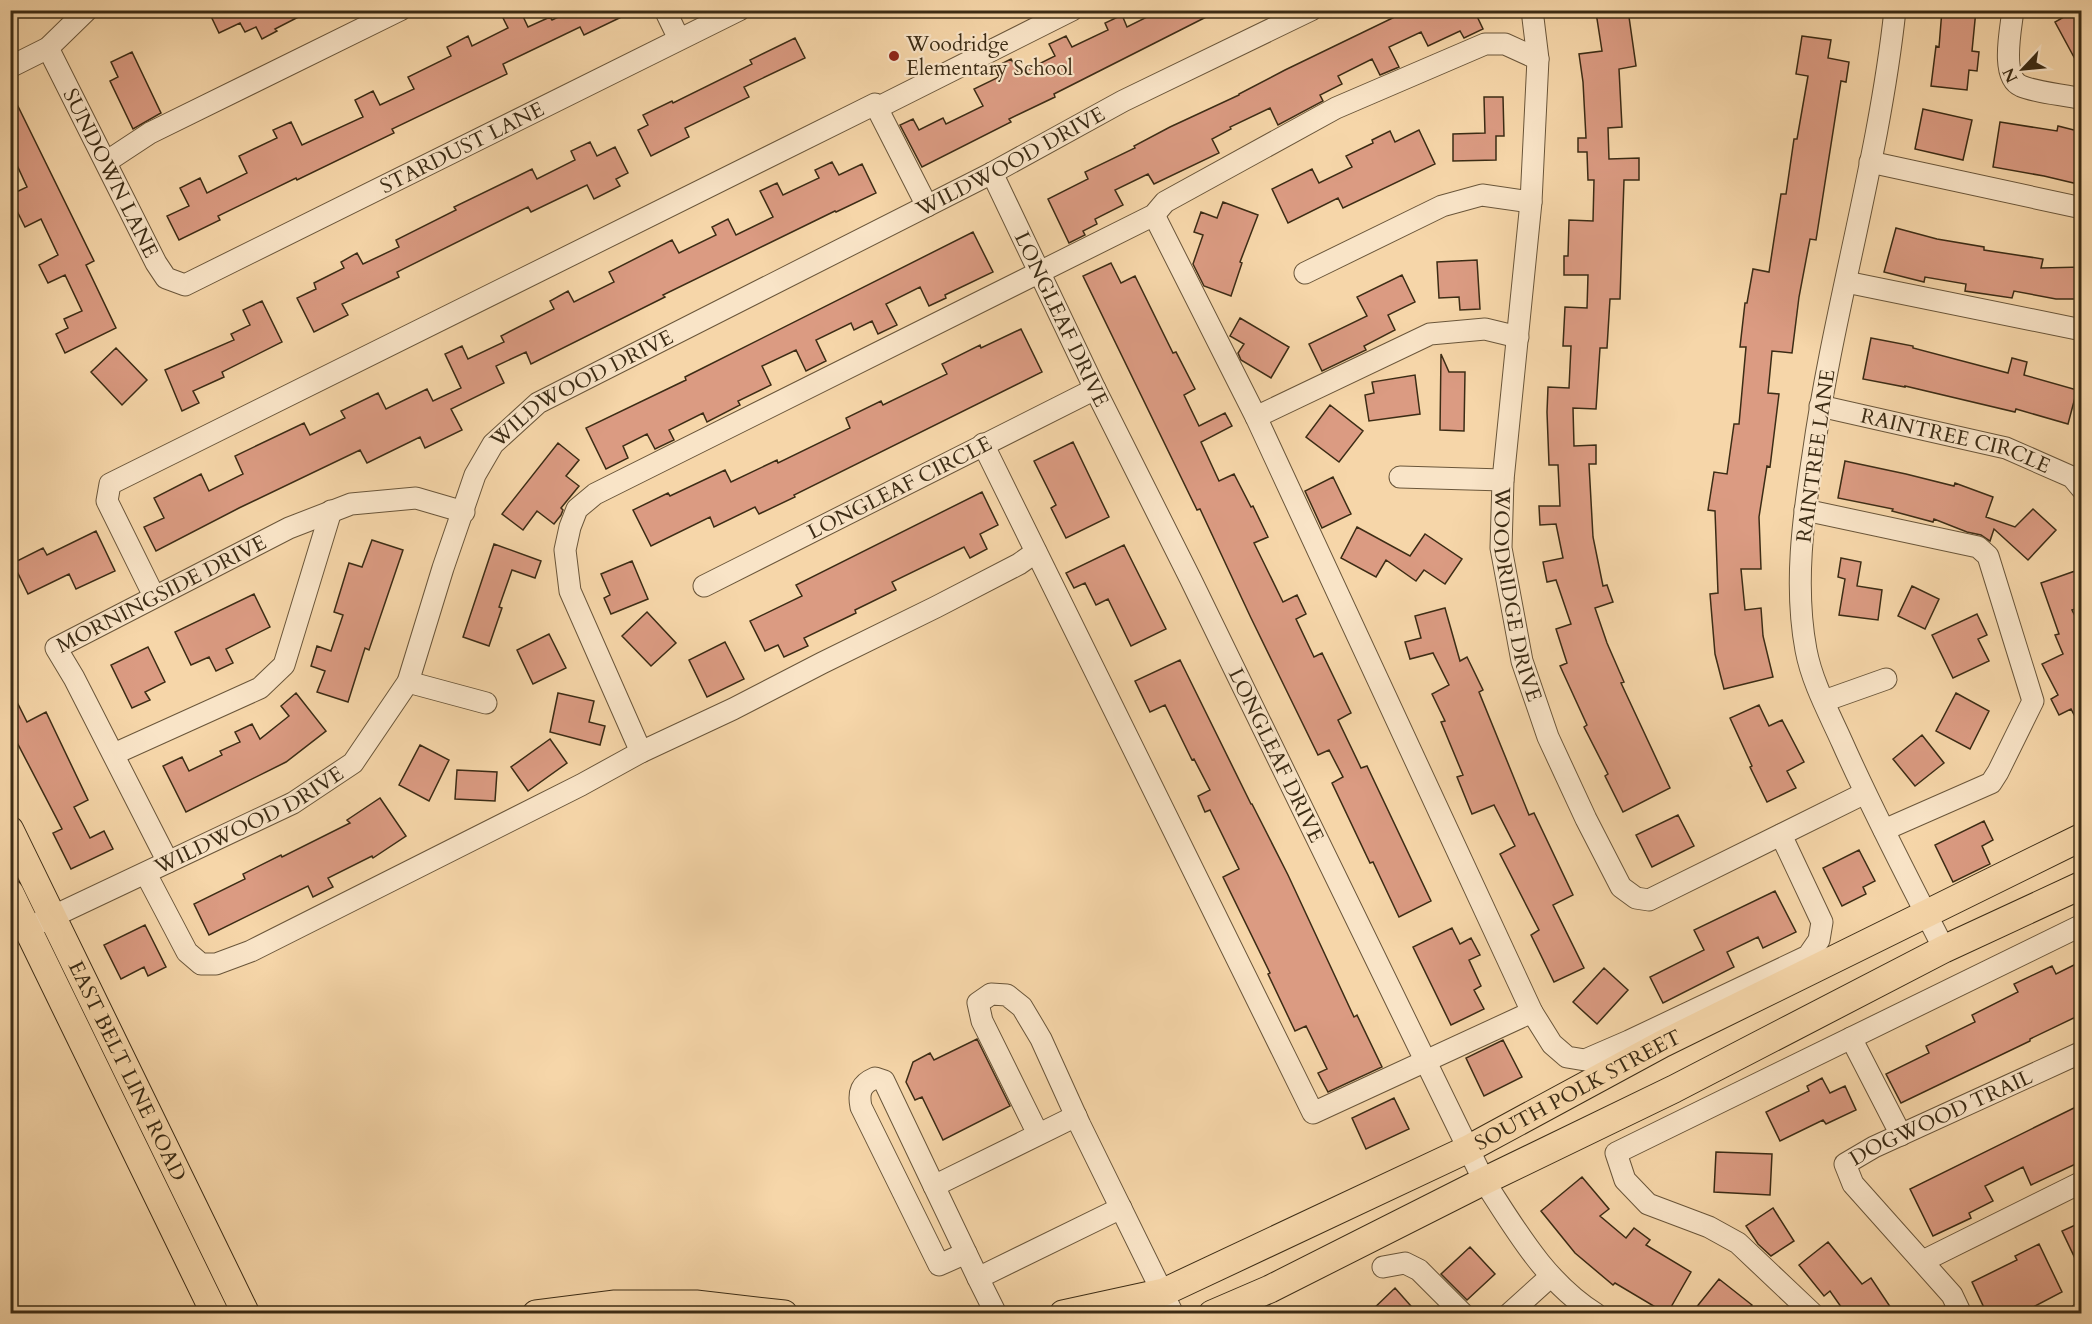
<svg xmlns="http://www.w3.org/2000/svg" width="2092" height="1324" viewBox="0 0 2092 1324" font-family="Cardo,serif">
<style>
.building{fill:#db9b82;stroke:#3c2c15;stroke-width:1.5}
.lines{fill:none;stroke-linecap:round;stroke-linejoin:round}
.minor-casing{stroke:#6a563a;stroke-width:23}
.major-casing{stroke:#3c2c15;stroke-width:29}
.minor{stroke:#f9e4c7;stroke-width:21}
.major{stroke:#f6d6a9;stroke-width:27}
.poi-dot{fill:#8f2418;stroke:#f9e4c7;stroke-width:2}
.labels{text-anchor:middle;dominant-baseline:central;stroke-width:4.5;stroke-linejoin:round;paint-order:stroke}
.poi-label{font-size:21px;fill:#3c2c15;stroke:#f9e4c7;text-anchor:start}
.street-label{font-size:21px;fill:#3c2c15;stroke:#f9e4c7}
</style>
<rect width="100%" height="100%" fill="#f6d6a9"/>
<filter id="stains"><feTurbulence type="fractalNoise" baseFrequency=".00333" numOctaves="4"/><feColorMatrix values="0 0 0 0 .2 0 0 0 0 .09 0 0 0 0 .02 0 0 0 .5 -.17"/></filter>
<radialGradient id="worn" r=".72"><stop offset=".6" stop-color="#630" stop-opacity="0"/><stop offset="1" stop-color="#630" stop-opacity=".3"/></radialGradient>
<path class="building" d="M208,10H312L275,29L277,31L262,39L256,27L245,32L240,23L219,33Z
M499,10H520L528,27L550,17L552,20L573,10H636L584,35L580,27L503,64L507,74L392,129L394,133L297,180L296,178L218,216L220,220L179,240L167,216L189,206L180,188L200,178L207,193L247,173L239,156L277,138L273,130L291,122L302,145L363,117L355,100L373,91L380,105L414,89L408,77L451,56L447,47L468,36L472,46L508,28Z
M1161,10H1220L1054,94L1055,97L1009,119L1011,122L922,167L900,125L913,119L919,130L943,118L946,124L983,106L974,89L999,77L995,67L1011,59L1019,74L1055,56L1049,44L1066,36L1072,47L1108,30L1105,23L1122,15L1127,27Z
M1409,10H1474L1483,29L1464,38L1460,31L1428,46L1421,32L1389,47L1399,67L1380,75L1372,59L1338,76L1342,84L1320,95L1323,101L1278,125L1270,108L1230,127L1231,129L1212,139L1219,153L1154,184L1148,174L1115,190L1123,205L1095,219L1097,224L1083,231L1085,235L1069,243L1048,199L1088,179L1085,172L1135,148L1134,146L1170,127L1239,95V94L1285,70Z
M1594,10H1628L1636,66L1619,69L1622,127L1608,128L1609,159L1639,158V180H1624L1620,299H1610L1607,348H1600L1596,409L1573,408L1574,446L1596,445V464H1589L1593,537L1603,586L1607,585L1613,602L1595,608L1607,643L1624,682L1621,683L1670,788L1623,812L1605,776L1608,774L1584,727L1587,725L1560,666L1567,663L1556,629L1571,624L1556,580L1547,582L1543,562L1563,558L1556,524L1540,525L1539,506H1560L1558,465H1549L1547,412L1548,387L1569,388L1571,346H1563L1565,307L1587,308L1588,275H1564V256H1568L1569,220L1593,221L1594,180H1588L1587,152H1578V138H1586L1583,82L1579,54L1602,51L1597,19Z
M1942,10H1976L1972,51L1979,52L1977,71L1969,70L1967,90L1931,86L1936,46L1939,47Z
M2076,10H2082V72L2055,22Z
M1802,36L1831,40L1828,58L1849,62L1846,82L1841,81L1816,240L1810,239L1799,297L1792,353L1772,351L1768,393L1779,394L1770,467L1767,466L1759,517L1761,569H1741L1745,610L1761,608L1763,636L1773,677L1724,689L1715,654L1710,594L1718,593L1715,511L1708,510L1714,472L1727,474L1734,424H1739L1746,347H1740L1745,303H1747L1753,269L1769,272L1781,194H1786L1794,139H1797L1808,76L1796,74Z
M795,38L805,58L744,87L749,97L685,128L689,137L651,156L638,130L648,125L643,115L672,101L673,103L752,64L750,60Z
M132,52L161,113L133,129L110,81L118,77L111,62Z
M10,90L94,261L86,265L116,328L65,353L56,334L68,328L64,319L82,311L65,275L48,283L39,265L58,255L41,219L25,227L10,197V195L27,187L15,161L10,163Z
M1484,97H1503L1504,136H1496V160L1453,161V134L1485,133Z
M1923,109L1972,120L1963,160L1915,149Z
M2000,122L2057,131L2058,126L2082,132V185L2044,176L1993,167Z
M1419,130L1435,164L1343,208L1338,198L1288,223L1272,189L1312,169L1319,183L1352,167L1346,156L1373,143L1372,140L1390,131L1395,142Z
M590,142L597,156L615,147L628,173L616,179L620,186L594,199L587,185L531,212L528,207L397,272L399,277L342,304L348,315L314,332L297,298L316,289L314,283L344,268L341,262L357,253L363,264L399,247L396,240L456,210L454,207L514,178L532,169L537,179L575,160L571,151Z
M832,162L839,175L862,164L876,193L836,212L835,211L663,295L665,297L531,364L526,352L496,366L504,383L451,409L462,430L425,448L420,437L367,463L360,450L239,508L156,551L144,527L164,518L154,498L201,474L209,491L243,474L235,456L304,423L310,435L345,418L341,411L378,393L386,409L427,389L433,401L461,388L445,354L462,346L468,359L504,342L501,336L554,309L550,301L568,291L574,302L614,282L609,272L672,240L679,253L716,235L712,227L728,219L736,235L773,217L760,191L777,183L783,195L819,178L815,170Z
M1223,202L1258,215L1240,262L1242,263L1231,296L1204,286L1193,264L1203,235L1194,232L1201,212L1217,218Z
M1896,228L1937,239L1984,247V250L2043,259L2041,268L2082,267V299H2056L2014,291L2012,298L1965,291L1966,284L1925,277L1924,282L1884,272Z
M973,232L993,272L945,295L946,298L929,306L920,287L886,304L897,325L878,334L872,321L854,330L851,323L816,340L826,361L806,371L796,350L762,366L771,385L738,401L740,405L707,422L703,413L669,430L674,440L655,449L647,434L623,446L628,458L606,469L586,428L686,380L685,377Z
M1477,260L1480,309L1460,310L1459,297L1439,298L1437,262Z
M1111,263L1121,283L1135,276L1173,353L1176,352L1195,389L1184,395L1199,426L1225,413L1232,426L1201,442L1219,481L1234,474L1251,507L1253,506L1268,537L1254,543L1283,602L1297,595L1306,614L1296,619L1314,657L1322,653L1351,713L1338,720L1361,768L1367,766L1431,901L1399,917L1373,862L1370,863L1332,783L1343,777L1329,750L1318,755L1251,618L1200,509L1197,510L1083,276Z
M1402,275L1415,302L1388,315L1395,330L1364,346L1366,350L1322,371L1309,344L1367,316L1357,297Z
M262,301L282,342L222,372L224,377L193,391L199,403L182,411L165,370L234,340L231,334L250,325L243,310Z
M1240,318L1289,347L1271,378L1241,360L1238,353L1244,344L1230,336Z
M1021,329L1042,372L794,495L795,497L759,514L755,507L714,527L710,517L651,546L633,510L668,493L670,496L725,470L731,482L777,460L778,463L850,428L846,418L881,401L883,405L947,374L942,364L980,345L981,348Z
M1871,338L1913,346V348L2008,373L2012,358L2027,362L2024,375L2077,390L2068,424L2016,409L2015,412L1905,386V387L1863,379Z
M116,348L147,380L122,405L91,372Z
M1441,354L1449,372H1465L1464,431L1440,430Z
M1415,375L1420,414L1369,421L1365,395L1374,393L1372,382Z
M1330,405L1363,431L1339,462L1306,437Z
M1073,442L1109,517L1066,538L1051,508L1056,505L1034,461Z
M558,443L579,460L566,476L579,486L561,508L563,510L561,515L554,524L537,511L523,530L502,514Z
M1845,461L1906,474L1954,486L1955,483L1993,497L1986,517L2015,527L2033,509L2056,530L2028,560L1994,529L1990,541L1981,535L1967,532L1934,519L1933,522L1892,511L1893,509L1838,498Z
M1333,477L1351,514L1322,528L1305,491Z
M982,492L998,525L980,534L987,549L970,558L964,547L892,582L896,590L855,610L856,613L804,638L808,646L784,657L778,645L765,651L750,621L802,596L796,585Z
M1357,527L1410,556L1425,534L1462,559L1445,584L1424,570L1416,581L1386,560L1376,577L1341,558Z
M96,531L115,571L76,589L69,574L28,594L13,563L43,548L47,555Z
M372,540L403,550L369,650L365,648L348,702L317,692L325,671L311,666L317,646L331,651L343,615L334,612L349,563L362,567Z
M494,544L541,561L535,578L512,570L499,607L502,608L489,646L463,637Z
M1124,545L1166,629L1131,646L1108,599L1096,605L1085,583L1074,588L1066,573Z
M1841,558L1861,562L1857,586L1882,590L1878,620L1839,615L1845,579L1838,577Z
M632,561L648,599L611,614L604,598L610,595L601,574Z
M2075,571L2082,588V607L2072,610L2082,630V730L2071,709L2059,715L2051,699L2058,695L2042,664L2063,654L2055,635L2059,634L2041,583Z
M1912,586L1939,599L1925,629L1898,616Z
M254,594L270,627L226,649L233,663L216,671L209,657L191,665L175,632Z
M1445,608L1460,661L1467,657L1483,690L1479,692L1529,815L1534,813L1573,895L1553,905L1584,968L1554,982L1531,935L1539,930L1500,854L1515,846L1494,805L1472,814L1457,777L1463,775L1441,722L1445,721L1432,694L1449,685L1433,653L1410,659L1405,642L1421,638L1415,616Z
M647,612L676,643L651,666L622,636Z
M1977,614L1987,635L1978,639L1989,661L1953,678L1932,635Z
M549,634L566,668L533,684L517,650Z
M725,642L744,679L707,697L689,660Z
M148,647L165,682L145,692L150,700L132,708L111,665Z
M1180,660L1251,804H1252L1288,875L1354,1017L1357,1015L1382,1067L1328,1092L1318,1073L1327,1069L1306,1026L1295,1031L1268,974L1270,973L1223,877L1239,869L1210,810L1205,812L1198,796L1210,790L1194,759L1192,760L1165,705L1150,712L1135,681Z
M10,688L27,722L46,712L88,800L74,807L90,838L104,831L113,849L71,869L53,833L62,829L10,729Z
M296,693L326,731L286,762L186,812L163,766L182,757L189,771L222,755L220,751L240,742L235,732L252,724L260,739L289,716L281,706Z
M558,693L594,701L589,722L605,726L600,745L550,732Z
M1956,693L1989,711L1970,749L1936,731Z
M1759,705L1769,726L1782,720L1804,762L1787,771L1796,788L1767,802L1750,767L1752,766L1730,718Z
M1922,735L1944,763L1915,786L1893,759Z
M550,739L567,763L528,791L511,767Z
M420,745L449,760L429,801L399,785Z
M457,770L497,772L495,801L455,799Z
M380,798L406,836L373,858L372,856L328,878L333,887L313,897L308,886L209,935L194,904L245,879L243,874L281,855L282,857L350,823L347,820Z
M1678,815L1694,846L1652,867L1636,835Z
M1984,821L1993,840L1982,846L1990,864L1953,882L1935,845Z
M1859,850L1875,881L1863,887L1866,894L1842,906L1823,868Z
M1775,891L1796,932L1763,948L1758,937L1727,952L1734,967L1663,1003L1650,977L1704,950L1694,930Z
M145,925L166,967L148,976L144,967L121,979L104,945Z
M1452,928L1460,944L1471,938L1480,955L1469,960L1481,986L1474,990L1484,1009L1451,1025L1413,947Z
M2082,961V1014L2030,1039V1041L1901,1103L1886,1074L1929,1053L1926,1046L1975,1022L1972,1015L2018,992L2014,984L2052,966L2056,974Z
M1604,968L1628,990L1597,1024L1573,1002Z
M977,1039L1010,1106L943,1140L922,1097L915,1100L906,1082L913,1062L930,1053L934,1060Z
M1503,1040L1522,1077L1484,1096L1466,1058Z
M1822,1078L1830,1093L1845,1086L1856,1110L1826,1124L1823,1120L1780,1141L1766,1112L1809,1091L1807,1086Z
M1394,1098L1409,1129L1366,1149L1352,1118Z
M2082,1104V1161L2031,1185L2023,1167L1985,1186L1993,1201L1969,1213L1971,1218L1933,1236L1910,1189Z
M1716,1152L1772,1154L1770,1195L1714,1192Z
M1582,1177L1609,1209L1600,1216L1626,1238L1634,1228L1650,1240L1646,1245L1691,1272L1667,1314L1615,1283L1613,1285L1575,1253L1541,1211Z
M1773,1208L1794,1241L1771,1256L1758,1244L1746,1226Z
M2082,1222V1273L2062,1231Z
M1828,1242L1862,1284L1871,1278L1895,1314H1846L1830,1291L1824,1296L1799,1265Z
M2039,1244L2062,1292L2020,1314H1987L1972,1282L2017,1260L2015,1256Z
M1470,1247L1495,1274L1467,1300L1441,1274Z
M1719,1279L1752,1305L1744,1314H1691Z
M1395,1288L1418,1314H1368Z"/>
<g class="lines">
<defs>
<g id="minor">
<path d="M665,10L679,39"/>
<path id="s1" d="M1532,10L1538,59L1531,202L1503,480L1501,548L1522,661L1548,737L1586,819L1621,887L1636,898L1649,900L1865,793"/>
<path d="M1895,10C1879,160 1834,306 1813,455C1803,519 1794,586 1806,650C1812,682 1829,713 1842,742C1873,812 1909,880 1944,949"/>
<path d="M2013,10C2011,29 2000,77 2021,86C2034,92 2066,95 2082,99"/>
<path id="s2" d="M48,48L156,263L166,278L185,285L739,10"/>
<path d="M10,67L48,48L87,10"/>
<path d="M877,108L1072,10"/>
<path d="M106,162L150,133L400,10"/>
<path d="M1870,162L2082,208"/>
<path id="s3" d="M992,173L1095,389L1190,578L1484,1181C1516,1230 1545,1282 1596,1314"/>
<path d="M1305,273L1442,206L1482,195L1531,202"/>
<path d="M1846,282L2082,330"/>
<path id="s4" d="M1820,406L2006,448L2072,477L2082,489"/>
<path d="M1256,417L1430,334L1485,329L1518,337"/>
<path d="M983,444L1313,1113L1532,1012L1256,417L1154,215"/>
<path d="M1400,477L1503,480"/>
<path d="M1805,510L1978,547L1988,556L2033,701L1998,772L1991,783L1884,830"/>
<path id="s5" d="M704,586L1095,389"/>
<path d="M154,596L107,501L110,484L875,104L927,206"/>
<path d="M408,682L486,703"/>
<path d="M1824,701L1886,679"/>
<path d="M641,752L570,591L565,550L570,527L577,509L595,494L1154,215L1165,202L1336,108L1485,44H1505L1538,59"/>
<path d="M114,754L260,688L284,665L331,511"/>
<path id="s6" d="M168,862L74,678L56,648L289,528L351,504L416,498L464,512"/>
<path d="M146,874L187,952L201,964H216L251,951L581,785L641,752L733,709L822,663L936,607L1019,564L1036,552"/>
<path id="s7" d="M39,923L293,803L353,763L408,682L443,568L475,475L493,444L538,403L992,173L1123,101L1311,10"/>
<path d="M1532,1012L1552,1044L1567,1057L1585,1060L1629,1041L1808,956L1819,940L1822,922L1781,835"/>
<path d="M1851,1038L1901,1135"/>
<path d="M1038,1134L982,1021L978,1003L991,994L1007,995L1022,1007L1041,1039L1080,1125L1173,1314"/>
<path d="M934,1186L884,1081L875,1078C861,1084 858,1092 861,1107L939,1265L966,1253"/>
<path d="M1923,1261L2082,1182"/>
<path d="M1383,1267L1405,1263L1419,1270L1463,1314"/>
<path d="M978,1278L934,1186L1076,1116"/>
<path d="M996,1314L978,1278L1121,1208"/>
<path d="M1509,1314L1550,1277"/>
<path d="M1813,1314L1738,1243L1709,1227L1648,1204L1625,1180L1616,1153L2082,925"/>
<path id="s8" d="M1961,1314L1952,1295L1853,1184L1845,1164L1874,1147L2082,1052"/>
<path d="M2080,1314L2082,1313"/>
</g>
<g id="major">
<path id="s9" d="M10,830L246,1314"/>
<path d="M10,893L215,1314"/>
<path d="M536,1314L615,1304H696L784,1314"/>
<path id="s10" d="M1063,1314L1164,1292L1468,1149L1662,1044L2082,837"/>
<path d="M1212,1314L1270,1289L1484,1181L1674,1089L1944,949L2082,885"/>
</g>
</defs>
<use href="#minor" class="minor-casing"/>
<use href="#major" class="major-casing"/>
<use href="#minor" class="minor"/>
<use href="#major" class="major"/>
</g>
<circle class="poi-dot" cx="894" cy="56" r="6"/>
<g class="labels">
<g class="poi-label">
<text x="906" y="44">Woodridge<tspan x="906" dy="24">Elementary School</tspan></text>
</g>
<g class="street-label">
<text stroke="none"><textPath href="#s2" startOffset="588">STARDUST LANE</textPath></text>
<text stroke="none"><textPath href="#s7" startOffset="1296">WILDWOOD DRIVE</textPath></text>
<text stroke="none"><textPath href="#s2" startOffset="140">SUNDOWN LANE</textPath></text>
<text stroke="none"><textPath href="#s3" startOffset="162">LONGLEAF DRIVE</textPath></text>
<text stroke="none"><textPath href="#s7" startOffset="810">WILDWOOD DRIVE</textPath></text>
<text stroke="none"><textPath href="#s4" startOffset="140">RAINTREE CIRCLE</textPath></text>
<text transform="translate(1816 456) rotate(-82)">RAINTREE LANE</text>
<text stroke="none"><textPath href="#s5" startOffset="219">LONGLEAF CIRCLE</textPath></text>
<text stroke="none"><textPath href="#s1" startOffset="588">WOODRIDGE DRIVE</textPath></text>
<text stroke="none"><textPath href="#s6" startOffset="360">MORNINGSIDE DRIVE</textPath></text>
<text stroke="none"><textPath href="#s3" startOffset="648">LONGLEAF DRIVE</textPath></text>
<text stroke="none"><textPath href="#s7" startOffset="234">WILDWOOD DRIVE</textPath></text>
<text stroke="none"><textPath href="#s9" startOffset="268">EAST BELT LINE ROAD</textPath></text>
<text stroke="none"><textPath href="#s10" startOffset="564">SOUTH POLK STREET</textPath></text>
<text stroke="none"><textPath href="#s8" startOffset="298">DOGWOOD TRAIL</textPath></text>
</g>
</g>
<rect width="2092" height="1324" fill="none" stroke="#f6d6a9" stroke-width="36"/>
<rect x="12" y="12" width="2068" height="1300" fill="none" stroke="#3c2c15" stroke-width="3"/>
<rect x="18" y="18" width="2056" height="1288" fill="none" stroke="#3c2c15" stroke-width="1.5"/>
<g transform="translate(2023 69) rotate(244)" stroke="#f9e4c7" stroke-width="4.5" paint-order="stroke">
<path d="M0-4.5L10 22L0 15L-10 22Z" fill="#3c2c15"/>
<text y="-9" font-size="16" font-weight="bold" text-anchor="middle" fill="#3c2c15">N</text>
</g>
<rect width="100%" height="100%" filter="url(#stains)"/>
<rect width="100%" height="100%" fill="url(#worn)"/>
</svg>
